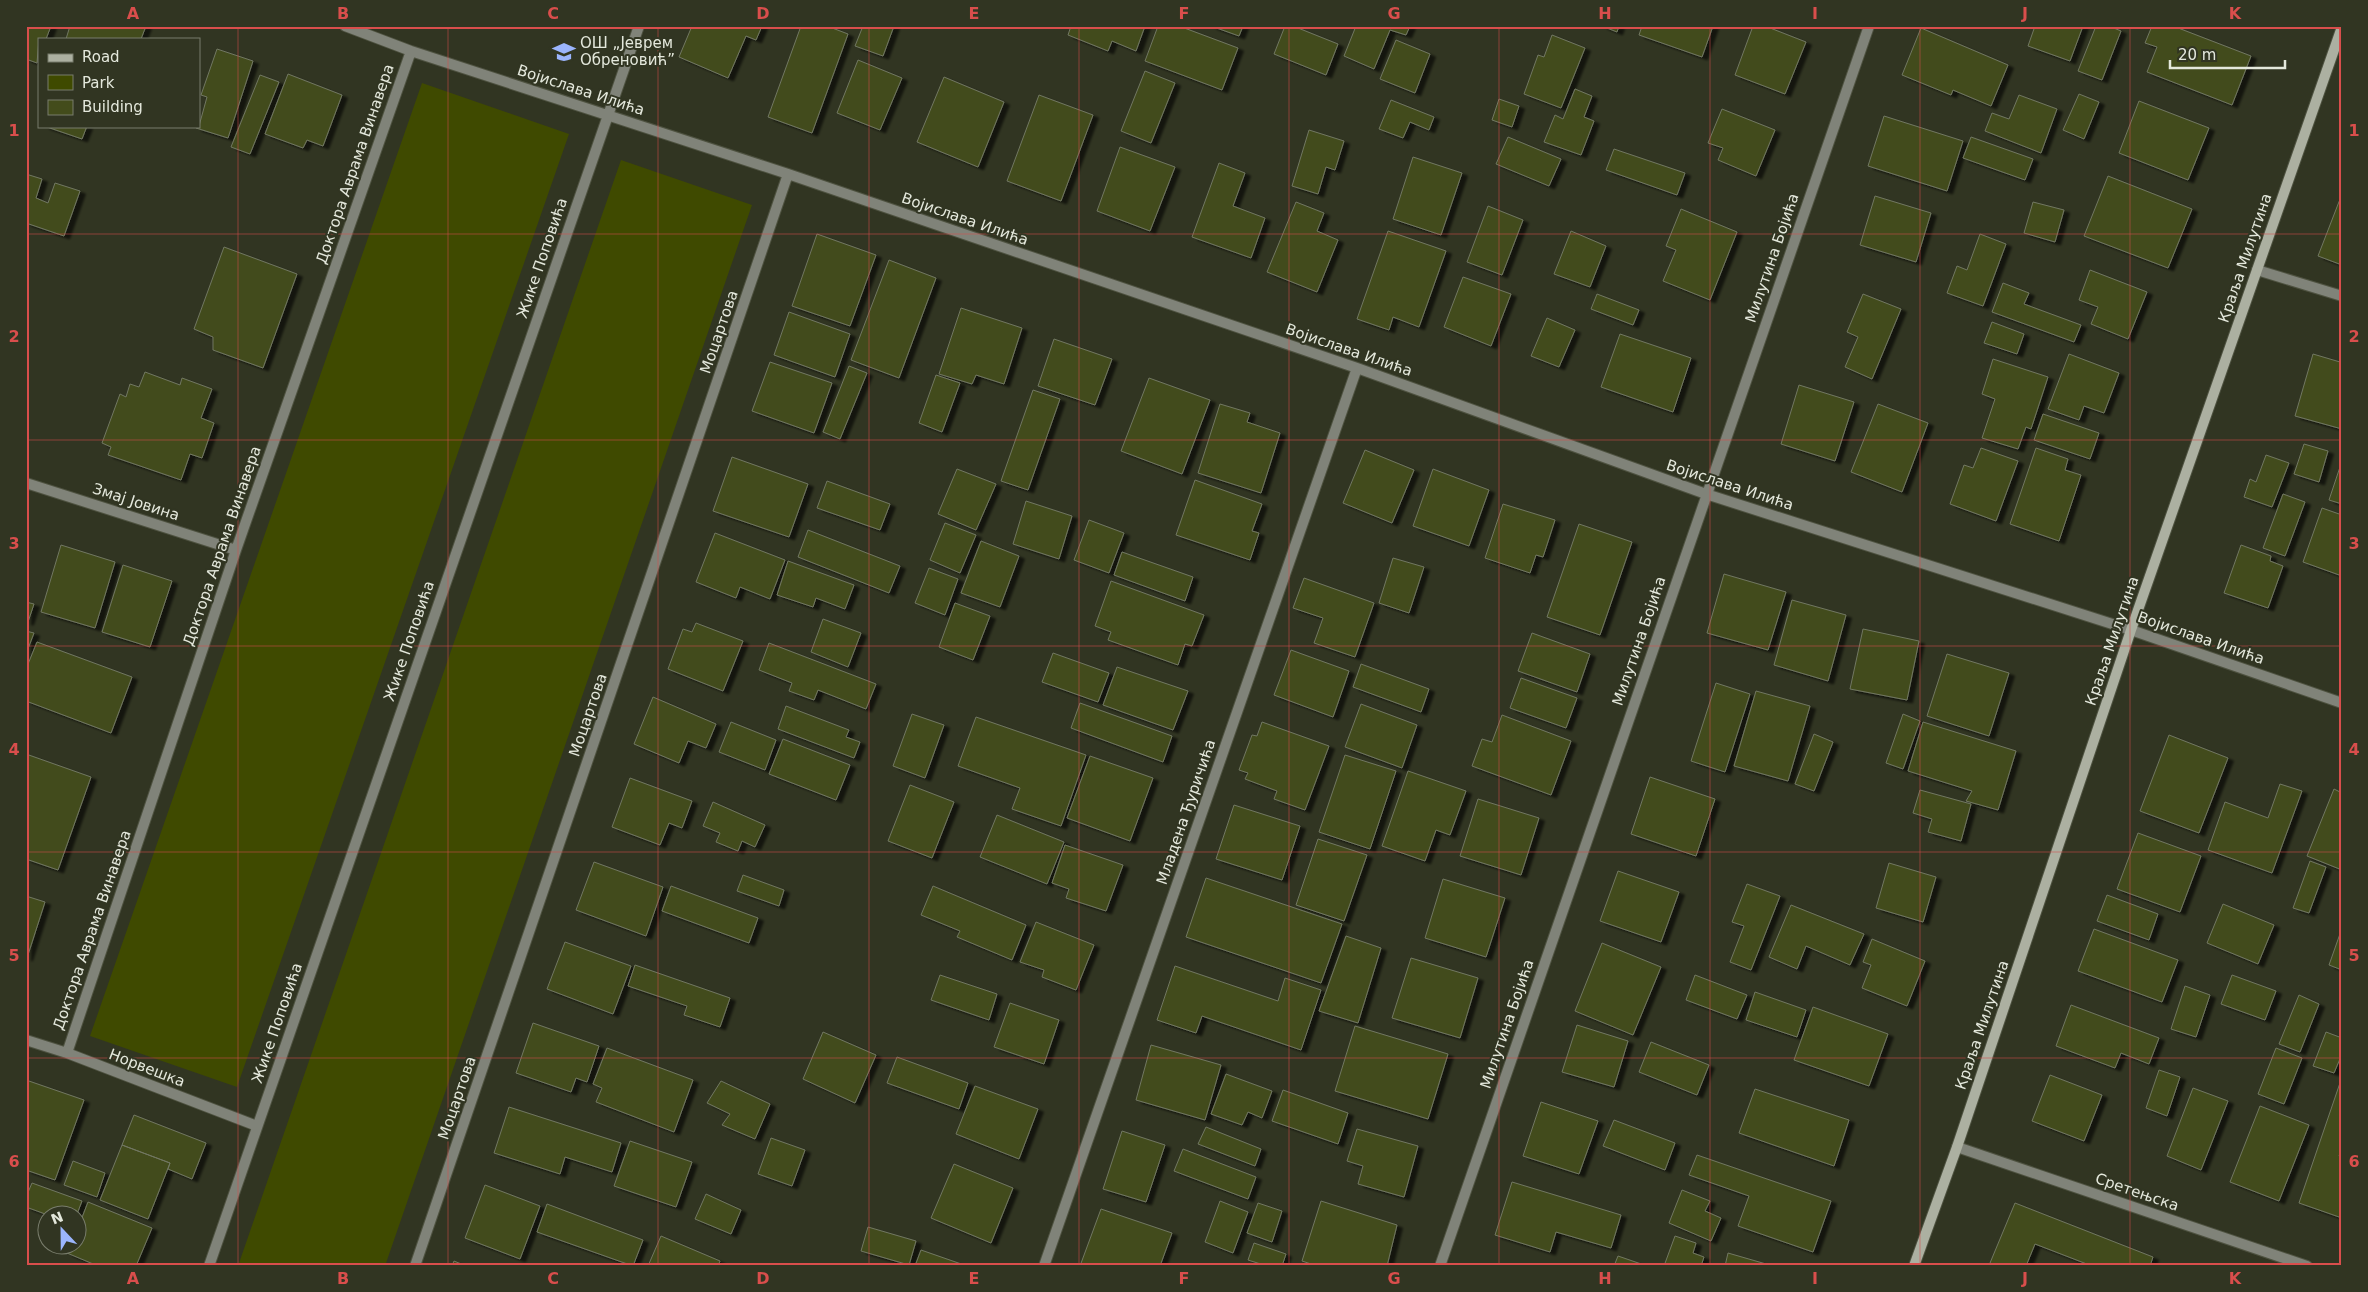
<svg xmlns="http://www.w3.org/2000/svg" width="2368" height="1292" viewBox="0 0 2368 1292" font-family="'DejaVu Sans',sans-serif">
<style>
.green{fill:#3f4a00}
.building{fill:#434c1b;stroke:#717762;filter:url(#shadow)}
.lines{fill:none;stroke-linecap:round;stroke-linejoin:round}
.minor-casing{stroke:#4e5240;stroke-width:12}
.secondary-casing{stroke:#4e5240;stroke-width:12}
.minor{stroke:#808379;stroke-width:10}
.secondary{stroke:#acb0a1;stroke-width:10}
.grid{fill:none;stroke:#d94e4c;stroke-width:1;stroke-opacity:0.55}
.labels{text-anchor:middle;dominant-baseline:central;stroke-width:4;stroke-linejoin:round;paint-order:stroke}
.poi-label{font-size:15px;fill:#e4e8dc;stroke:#313522;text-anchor:start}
.street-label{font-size:15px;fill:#e4e8dc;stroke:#313522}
.neatline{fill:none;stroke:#d94e4c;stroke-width:2}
.grid-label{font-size:16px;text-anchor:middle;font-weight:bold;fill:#d94e4c}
</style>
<defs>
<filter id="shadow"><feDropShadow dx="5.5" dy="3" stdDeviation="1" flood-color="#0009"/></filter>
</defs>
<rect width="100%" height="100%" fill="#313522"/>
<path class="green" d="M422,83L569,134L237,1087L90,1036Z
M621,160L752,205L385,1266H238Z"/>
<path class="building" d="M26,26H51L46,39H39L37,63L26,59Z
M70,26H146L141,39H66Z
M692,26H762L756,40L746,36L728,78L679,57Z
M801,26H827L848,34L812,133L768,117Z
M863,26H894L883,56L855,46Z
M1071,26H1145L1136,51L1112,41L1108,51L1068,35Z
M1158,26H1179L1238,48L1222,90L1145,61Z
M1211,26H1243L1239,36Z
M1285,26H1293L1338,44L1326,75L1274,54Z
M1356,26H1410L1406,35L1390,30L1374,69L1344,56Z
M1602,26H1619L1617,32Z
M1642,26H1713L1702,57L1639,35Z
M1753,26H1765L1806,42L1785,94L1735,75Z
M2035,26H2083L2070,61L2028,46Z
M2096,26H2109L2121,31L2102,80L2078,71Z
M2152,26H2173L2251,56L2232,105L2147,72L2157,47L2145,43Z
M1921,28L2008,65L1991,106L1953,90L1951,95L1902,75Z
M1552,35L1585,48L1561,108L1524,94L1538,55L1544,57Z
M1396,40L1430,54L1415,93L1380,79Z
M217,49L253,61L228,138L196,128L199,126L207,97L201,95Z
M858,60L902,78L880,130L837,113Z
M1145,71L1175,83L1151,143L1121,131Z
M288,74L342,95L323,146L307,140L303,148L265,134Z
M260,75L279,82L250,154L231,147Z
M944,77L1004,102L978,167L917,142Z
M1575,89L1592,96L1584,117L1594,121L1581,155L1544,142L1555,115L1563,119Z
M2079,94L2099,102L2084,139L2063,130Z
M1039,95L1093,115L1061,201L1007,181Z
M2019,95L2057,109L2041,153L1985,131L1992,113L2009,119Z
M1499,99L1519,106L1512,127L1492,120Z
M1391,100L1434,117L1429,130L1410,122L1403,138L1379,129Z
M2139,101L2209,128L2188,180L2119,153Z
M1722,109L1775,130L1756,176L1718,160L1723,148L1708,143Z
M1884,116L1963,141L1947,191L1868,166Z
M44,126H87L82,139Z
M1309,130L1344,141L1335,170L1326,167L1318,194L1292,186Z
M1508,137L1561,159L1549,186L1496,164Z
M1971,137L2033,159L2025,180L1963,158Z
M1120,147L1175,167L1150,231L1097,211Z
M1614,149L1685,173L1677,195L1606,170Z
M1413,157L1462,173L1441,235L1393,219Z
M1219,163L1245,173L1233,206L1265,218L1251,258L1192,237Z
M26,174L42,179L36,198L48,203L55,183L80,191L64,236L26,223Z
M2108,176L2192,209L2168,268L2084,236Z
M2342,194V265L2318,256Z
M1875,196L1931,213L1916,262L1860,245Z
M1296,202L1324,213L1317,231L1338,240L1317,292L1267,272Z
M2033,202L2064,210L2055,242L2024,233Z
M1488,206L1523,220L1502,275L1467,262Z
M1681,209L1737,232L1710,300L1663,281L1676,250L1666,246Z
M1388,231L1446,251L1419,327L1393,317L1389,330L1357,319Z
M1571,231L1606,246L1590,287L1554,274Z
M817,234L876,255L850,326L792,306Z
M1980,234L2006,244L1983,306L1947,293L1957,266L1967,270Z
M224,247L297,274L263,368L213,350V337L194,329Z
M889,260L936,278L899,378L851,360Z
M2090,270L2147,292L2128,339L2091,324L2098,307L2079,300Z
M1463,277L1511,294L1491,346L1444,327Z
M2003,283L2029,293L2024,304L2081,325L2074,342L1992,312Z
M1597,294L1639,310L1633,325L1591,309Z
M1863,294L1901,309L1872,379L1845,367L1858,337L1847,332Z
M961,308L1022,328L1004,384L976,375L972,384L939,374Z
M789,312L850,334L835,377L774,355Z
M1547,318L1575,330L1559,367L1531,356Z
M1992,322L2024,334L2017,354L1984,343Z
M1620,334L1691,358L1673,412L1601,387Z
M1054,339L1112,359L1095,405L1038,386Z
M2069,354L2119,373L2104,413L2084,406L2079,420L2048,409Z
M2313,354L2340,362L2342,357V429L2295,416Z
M1993,359L2048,377L2031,429L2026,427L2018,449L1982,438L1995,399L1982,394Z
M770,362L832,383L814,433L752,411Z
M849,366L867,373L840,439L823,432Z
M145,372L180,385L182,378L212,389L201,418L214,423L202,458L190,454L181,480L108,455L111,447L102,443L120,394L126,397L130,384L139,387Z
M936,375L960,383L942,432L919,423Z
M1149,378L1210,400L1182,474L1121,451Z
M1799,385L1854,402L1835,461L1781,444Z
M1033,390L1060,399L1028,490L1001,481Z
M1220,404L1250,413L1247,422L1280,433L1261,493L1198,473Z
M1878,404L1928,423L1902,492L1851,472Z
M2043,414L2099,433L2090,459L2034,440Z
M2304,444L2328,451L2319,482L2294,474Z
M1981,448L2018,461L1996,521L1950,504L1964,465L1973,468Z
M2036,448L2068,459L2065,470L2081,475L2059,541L2010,524Z
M1365,450L1414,470L1392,523L1343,503Z
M2266,455L2289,463L2272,507L2244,497L2250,479L2256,482Z
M732,457L808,484L789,537L713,511Z
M2342,461V504L2329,500Z
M957,469L996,484L976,530L938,514Z
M1433,469L1489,490L1469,546L1413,526Z
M1195,480L1262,504L1252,531L1259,533L1250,560L1176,535Z
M827,481L890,504L880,530L817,508Z
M2283,494L2305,502L2285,556L2263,548Z
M1026,501L1072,516L1059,559L1013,544Z
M1503,504L1555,520L1543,557L1536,555L1530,573L1485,558Z
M2322,508L2342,515V576L2303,562Z
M1089,520L1124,533L1109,573L1074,560Z
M945,523L976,535L960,573L930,560Z
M1579,524L1632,542L1600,635L1547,617Z
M808,530L900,566L889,593L798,557Z
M715,533L785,560L770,599L740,587L736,598L696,582Z
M981,541L1019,556L1000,607L961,593Z
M61,545L115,562L95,628L41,612Z
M2241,545L2271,556L2270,561L2283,566L2268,608L2224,593Z
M1122,552L1193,577L1185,601L1114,575Z
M1393,558L1424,567L1409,613L1379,603Z
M788,561L854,585L845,609L816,598L813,607L777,595Z
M123,565L172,581L150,647L102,632Z
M929,568L958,579L945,615L915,603Z
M1724,574L1786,592L1768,650L1707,633Z
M1304,578L1374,603L1355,657L1314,643L1323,618L1293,608Z
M1111,581L1204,615L1192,646L1185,644L1178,665L1108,640L1111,632L1095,626Z
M1792,600L1846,615L1828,681L1774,665Z
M26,602L34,604L28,622H26Z
M955,603L990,616L973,660L939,647Z
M823,619L861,633L848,667L811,652Z
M696,623L743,641L723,691L668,669L683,629L692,632Z
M1863,629L1919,641L1907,700L1850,689Z
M26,631L34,633L26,654Z
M1532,633L1590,654L1577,692L1518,671Z
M37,642L132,677L111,733L26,701V669Z
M769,643L876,684L866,709L818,690L814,700L789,691L792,683L759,670Z
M1291,650L1349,671L1333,717L1274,695Z
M1053,653L1109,673L1098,702L1042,682Z
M1947,654L2009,673L1989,736L1927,716Z
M1361,664L1429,689L1421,712L1353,687Z
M1117,667L1188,691L1173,730L1103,705Z
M1521,678L1577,698L1566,728L1510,708Z
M1716,683L1750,694L1725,772L1691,761Z
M1756,691L1810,706L1788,781L1734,766Z
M653,697L716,724L706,748L688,741L679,763L634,744Z
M1080,703L1172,736L1163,762L1071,728Z
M1361,704L1417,725L1402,768L1345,747Z
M786,706L849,730L846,737L860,742L854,758L778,729Z
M912,714L944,725L925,778L893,766Z
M1903,714L1920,721L1903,769L1886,763Z
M1502,715L1571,741L1551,795L1472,766L1482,739L1492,742Z
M976,717L1086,755L1061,826L1012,809L1020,788L958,766Z
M731,722L776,740L765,770L719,752Z
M1262,722L1329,746L1305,810L1274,799L1277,791L1245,779L1248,773L1239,770L1252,735L1257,736Z
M1923,722L2016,751L1998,810L1966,801L1972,791L1908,771Z
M1814,734L1833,742L1814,791L1795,784Z
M2169,735L2228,758L2199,833L2140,811Z
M783,739L850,765L836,800L769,774Z
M26,754L91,777L58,870L26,859Z
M1345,755L1396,771L1370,849L1319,832Z
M1090,756L1153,778L1130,841L1067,818Z
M1408,771L1466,791L1450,835L1436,830L1425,861L1382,846Z
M1650,777L1715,799L1696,856L1631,834Z
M630,778L692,801L682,828L669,823L660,845L612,827Z
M2280,784L2302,791L2272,873L2208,850L2225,802L2268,818Z
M910,785L954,802L932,858L888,841Z
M2334,789L2342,793V870L2307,856Z
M1920,790L1971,804L1961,841L1928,832L1932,819L1913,813Z
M1478,799L1539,818L1521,875L1460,856Z
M713,802L765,825L755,847L742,841L738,851L716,842L720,833L703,826Z
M1234,805L1300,826L1282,880L1216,859Z
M997,815L1064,842L1047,884L980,857Z
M2138,833L2201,856L2180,912L2117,889Z
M1318,839L1367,855L1344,921L1296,905Z
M1065,845L1123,865L1106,911L1066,898L1069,889L1052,883Z
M2310,861L2326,867L2309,913L2293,908Z
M594,862L663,887L646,936L576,910Z
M1889,863L1936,877L1923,922L1876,908Z
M1618,871L1679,892L1661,942L1600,921Z
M743,875L784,890L779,906L737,891Z
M1206,878L1342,924L1321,983L1186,937Z
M1443,879L1505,898L1486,957L1425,938Z
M1747,884L1780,896L1751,970L1730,962L1744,926L1732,922Z
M671,886L758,918L749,943L662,911Z
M933,886L1026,925L1012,960L957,937L960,931L921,915Z
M2107,895L2158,914L2149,940L2097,921Z
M26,896L45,902L27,958H26Z
M2223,904L2274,925L2258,964L2207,943Z
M1791,905L1864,934L1850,965L1806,946L1797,969L1769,957Z
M1036,922L1094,945L1076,990L1042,977L1044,970L1020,962Z
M2094,929L2178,960L2162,1002L2078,971Z
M2341,931H2342V970L2329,965Z
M1346,936L1381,948L1358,1023L1319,1011Z
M1872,939L1925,961L1907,1006L1862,988L1871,965L1863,962Z
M565,942L631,966L613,1014L547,989Z
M1602,943L1661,967L1633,1035L1575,1011Z
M1411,958L1478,978L1460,1038L1392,1018Z
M635,965L730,998L720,1027L684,1015L687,1006L628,986Z
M1175,966L1278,1001L1285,978L1321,990L1301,1050L1202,1016L1196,1033L1157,1020Z
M940,975L997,994L989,1020L931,1000Z
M1695,975L1747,995L1737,1019L1686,1000Z
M2232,975L2276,991L2265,1020L2221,1004Z
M2185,986L2210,995L2196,1037L2171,1029Z
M1755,992L1806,1010L1797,1037L1746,1020Z
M2299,995L2319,1004L2300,1052L2279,1044Z
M1010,1003L1059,1020L1044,1064L994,1047Z
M2071,1005L2159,1038L2149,1064L2121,1053L2115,1068L2056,1046Z
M1813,1007L1888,1034L1869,1086L1794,1060Z
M533,1023L599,1046L587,1082L576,1078L571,1092L516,1073Z
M1577,1025L1628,1041L1614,1087L1562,1072Z
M1355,1026L1448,1054L1428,1119L1335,1091Z
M823,1032L876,1055L855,1103L803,1079Z
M2326,1032L2342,1038V1054L2334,1073L2313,1066Z
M1651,1042L1709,1065L1697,1095L1639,1072Z
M1151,1045L1221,1065L1205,1120L1136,1100Z
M607,1048L693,1080L674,1132L596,1102L602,1088L593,1084Z
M2276,1048L2302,1058L2284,1104L2258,1094Z
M897,1057L968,1083L959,1109L887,1083Z
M2159,1070L2180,1077L2167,1116L2146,1108Z
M1226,1074L1272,1091L1262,1118L1248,1112L1242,1125L1211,1114Z
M2050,1075L2102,1095L2084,1141L2032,1121Z
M2342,1077V1148L2339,1156L2342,1157V1218L2299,1203Z
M26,1080L84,1100L55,1180L26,1170Z
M721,1081L770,1104L755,1139L722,1125L730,1114L707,1103Z
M975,1086L1038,1109L1019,1159L956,1134Z
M2193,1088L2228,1101L2201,1170L2167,1156Z
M1755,1089L1849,1120L1834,1166L1739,1133Z
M1283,1090L1348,1113L1338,1144L1272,1121Z
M1541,1102L1598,1121L1579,1174L1523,1156Z
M2260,1106L2309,1125L2279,1201L2230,1182Z
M509,1107L621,1143L612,1172L565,1157L560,1174L494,1153Z
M134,1115L206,1143L192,1179L168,1169L170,1163L122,1145Z
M1614,1120L1675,1143L1665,1170L1603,1146Z
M1206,1127L1261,1149L1255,1166L1198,1144Z
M1357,1129L1418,1146L1404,1197L1358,1184L1363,1166L1347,1161Z
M1122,1131L1165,1145L1146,1202L1103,1189Z
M771,1138L805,1150L792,1186L758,1174Z
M630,1141L692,1162L676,1207L614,1186Z
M122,1145L170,1163L148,1219L100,1200Z
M1183,1149L1256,1177L1248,1199L1174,1171Z
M1697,1155L1831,1201L1813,1252L1738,1226L1749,1196L1689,1175Z
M73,1161L105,1173L97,1197L64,1185Z
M954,1164L1013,1188L991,1243L931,1218Z
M1512,1182L1621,1215L1611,1248L1556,1232L1550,1252L1495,1235Z
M32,1183L82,1201L77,1214L48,1215L26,1207V1197Z
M485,1185L540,1206L520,1259L465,1238Z
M1682,1190L1710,1201L1705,1211L1721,1218L1711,1241L1669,1223Z
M706,1194L741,1210L731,1234L695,1219Z
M1220,1201L1248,1212L1233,1253L1205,1242Z
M1321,1201L1397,1225L1387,1266H1317L1302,1261Z
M88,1202L152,1228L136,1266H98L67,1253L71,1244H78V1228Z
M1258,1203L1282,1211L1272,1242L1247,1233Z
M2015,1203L2153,1257L2150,1266H2092L2035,1244L2026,1266H1998L1990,1263Z
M547,1204L643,1240L633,1266L537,1232Z
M1101,1209L1172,1233L1160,1266H1080Z
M868,1227L916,1241L909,1265L861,1251Z
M661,1236L720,1261L718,1266H648Z
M1675,1236L1696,1243L1693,1253L1704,1257L1701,1266H1664Z
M1254,1243L1286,1254L1282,1266H1267L1248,1260Z
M921,1250L967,1266H915Z
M1728,1253L1773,1266H1725Z
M1618,1256L1647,1266H1614Z
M454,1261L466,1266H452Z"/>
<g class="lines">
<defs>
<path id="minor" d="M345,26L411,51L788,174L1357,368L1706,494L2131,630L2342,703
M2257,270L2342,296
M26,483L236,550
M26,1040L67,1053L257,1126
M67,1053L236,550L411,51
M1957,1147L2307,1266
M209,1266L639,26
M415,1266L788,174
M1044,1266L1357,368
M1440,1266L1869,26"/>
<path id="secondary" d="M1914,1266L1957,1147L2131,630L2342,27"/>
</defs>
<use href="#minor" class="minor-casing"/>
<use href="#secondary" class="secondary-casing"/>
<use href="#minor" class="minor"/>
<use href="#secondary" class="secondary"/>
</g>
<path class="grid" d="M238,26V1266M448,26V1266M658,26V1266M869,26V1266M1079,26V1266M1289,26V1266M1499,26V1266M1710,26V1266M1920,26V1266M2130,26V1266M26,234H2342M26,440H2342M26,646H2342M26,852H2342M26,1058H2342"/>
<defs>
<symbol id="school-bare" viewBox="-9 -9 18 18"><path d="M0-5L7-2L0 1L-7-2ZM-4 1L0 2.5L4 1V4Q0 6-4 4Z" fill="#9bb5fd" stroke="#313522" stroke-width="2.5" paint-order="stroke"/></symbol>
</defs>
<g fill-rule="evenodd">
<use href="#school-bare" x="548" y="36" width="32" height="32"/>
</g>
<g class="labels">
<g class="poi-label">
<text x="580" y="43">ОШ „Јеврем<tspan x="580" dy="17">Обреновић”</tspan></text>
</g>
<g class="street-label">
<text transform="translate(581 90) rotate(18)">Војислава Илића</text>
<text transform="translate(355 164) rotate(-71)">Доктора Аврама Винавера</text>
<text transform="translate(965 219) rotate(19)">Војислава Илића</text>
<text transform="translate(542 258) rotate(-71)">Жике Поповића</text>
<text transform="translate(1772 258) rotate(-71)">Милутина Бојића</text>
<text transform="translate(2245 258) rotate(-71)">Краља Милутина</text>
<text transform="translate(719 332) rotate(-71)">Моцартова</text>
<text transform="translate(1349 350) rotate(19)">Војислава Илића</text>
<text transform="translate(1730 485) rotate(18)">Војислава Илића</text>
<text transform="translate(136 502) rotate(18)">Змај Јовина</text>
<text transform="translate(222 546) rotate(-71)">Доктора Аврама Винавера</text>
<text transform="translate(2201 638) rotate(19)">Војислава Илића</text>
<text transform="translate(409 641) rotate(-71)">Жике Поповића</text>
<text transform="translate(1639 641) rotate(-71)">Милутина Бојића</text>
<text transform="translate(2112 641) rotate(-71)">Краља Милутина</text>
<text transform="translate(588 715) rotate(-71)">Моцартова</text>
<text transform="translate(1186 812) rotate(-71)">Младена Ђуричића</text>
<text transform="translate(92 930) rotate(-71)">Доктора Аврама Винавера</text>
<text transform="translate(277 1023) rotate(-71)">Жике Поповића</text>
<text transform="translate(1507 1024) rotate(-71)">Милутина Бојића</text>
<text transform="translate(1982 1025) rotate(-71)">Краља Милутина</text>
<text transform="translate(147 1068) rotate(21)">Норвешка</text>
<text transform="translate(457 1098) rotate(-71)">Моцартова</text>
<text transform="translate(2137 1192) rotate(19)">Сретењска</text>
</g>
</g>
<rect width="2368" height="1292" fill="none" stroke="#313522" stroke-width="55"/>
<rect x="38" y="38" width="162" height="90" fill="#313522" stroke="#797d6c"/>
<rect x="48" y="54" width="25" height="8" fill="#acb0a1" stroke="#797d6c"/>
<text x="82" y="62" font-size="15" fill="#e4e8dc">Road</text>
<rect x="48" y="75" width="25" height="15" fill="#3f4a00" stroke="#797d6c"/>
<text x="82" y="88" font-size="15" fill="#e4e8dc">Park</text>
<rect x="48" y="100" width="25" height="15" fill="#434c1b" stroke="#797d6c"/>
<text x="82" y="112" font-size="15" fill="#e4e8dc">Building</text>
<g transform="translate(62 1230) rotate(338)"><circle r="24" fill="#313522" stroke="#797d6c"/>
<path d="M0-4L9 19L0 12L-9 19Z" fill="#9bb5fd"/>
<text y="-8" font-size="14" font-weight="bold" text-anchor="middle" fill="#e4e8dc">N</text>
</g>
<path d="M2170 60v8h115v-8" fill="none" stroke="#e4e8dc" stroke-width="2.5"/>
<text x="2178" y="60" font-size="15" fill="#e4e8dc" stroke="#313522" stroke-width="4" paint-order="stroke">20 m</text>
<rect x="28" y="28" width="2312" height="1236" class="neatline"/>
<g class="grid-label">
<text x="133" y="19">A</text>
<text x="343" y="19">B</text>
<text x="553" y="19">C</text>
<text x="763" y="19">D</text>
<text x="974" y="19">E</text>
<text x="1184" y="19">F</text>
<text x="1394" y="19">G</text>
<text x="1605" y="19">H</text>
<text x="1815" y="19">I</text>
<text x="2025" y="19">J</text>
<text x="2235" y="19">K</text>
<text x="14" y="136">1</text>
<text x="2354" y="136">1</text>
<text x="14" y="342">2</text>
<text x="2354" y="342">2</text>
<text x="14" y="549">3</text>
<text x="2354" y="549">3</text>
<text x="14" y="755">4</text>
<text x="2354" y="755">4</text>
<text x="14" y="961">5</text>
<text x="2354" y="961">5</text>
<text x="14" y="1167">6</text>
<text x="2354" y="1167">6</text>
<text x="133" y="1284">A</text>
<text x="343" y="1284">B</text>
<text x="553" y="1284">C</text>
<text x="763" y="1284">D</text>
<text x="974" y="1284">E</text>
<text x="1184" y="1284">F</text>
<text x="1394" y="1284">G</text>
<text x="1605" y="1284">H</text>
<text x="1815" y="1284">I</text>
<text x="2025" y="1284">J</text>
<text x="2235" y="1284">K</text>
</g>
</svg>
